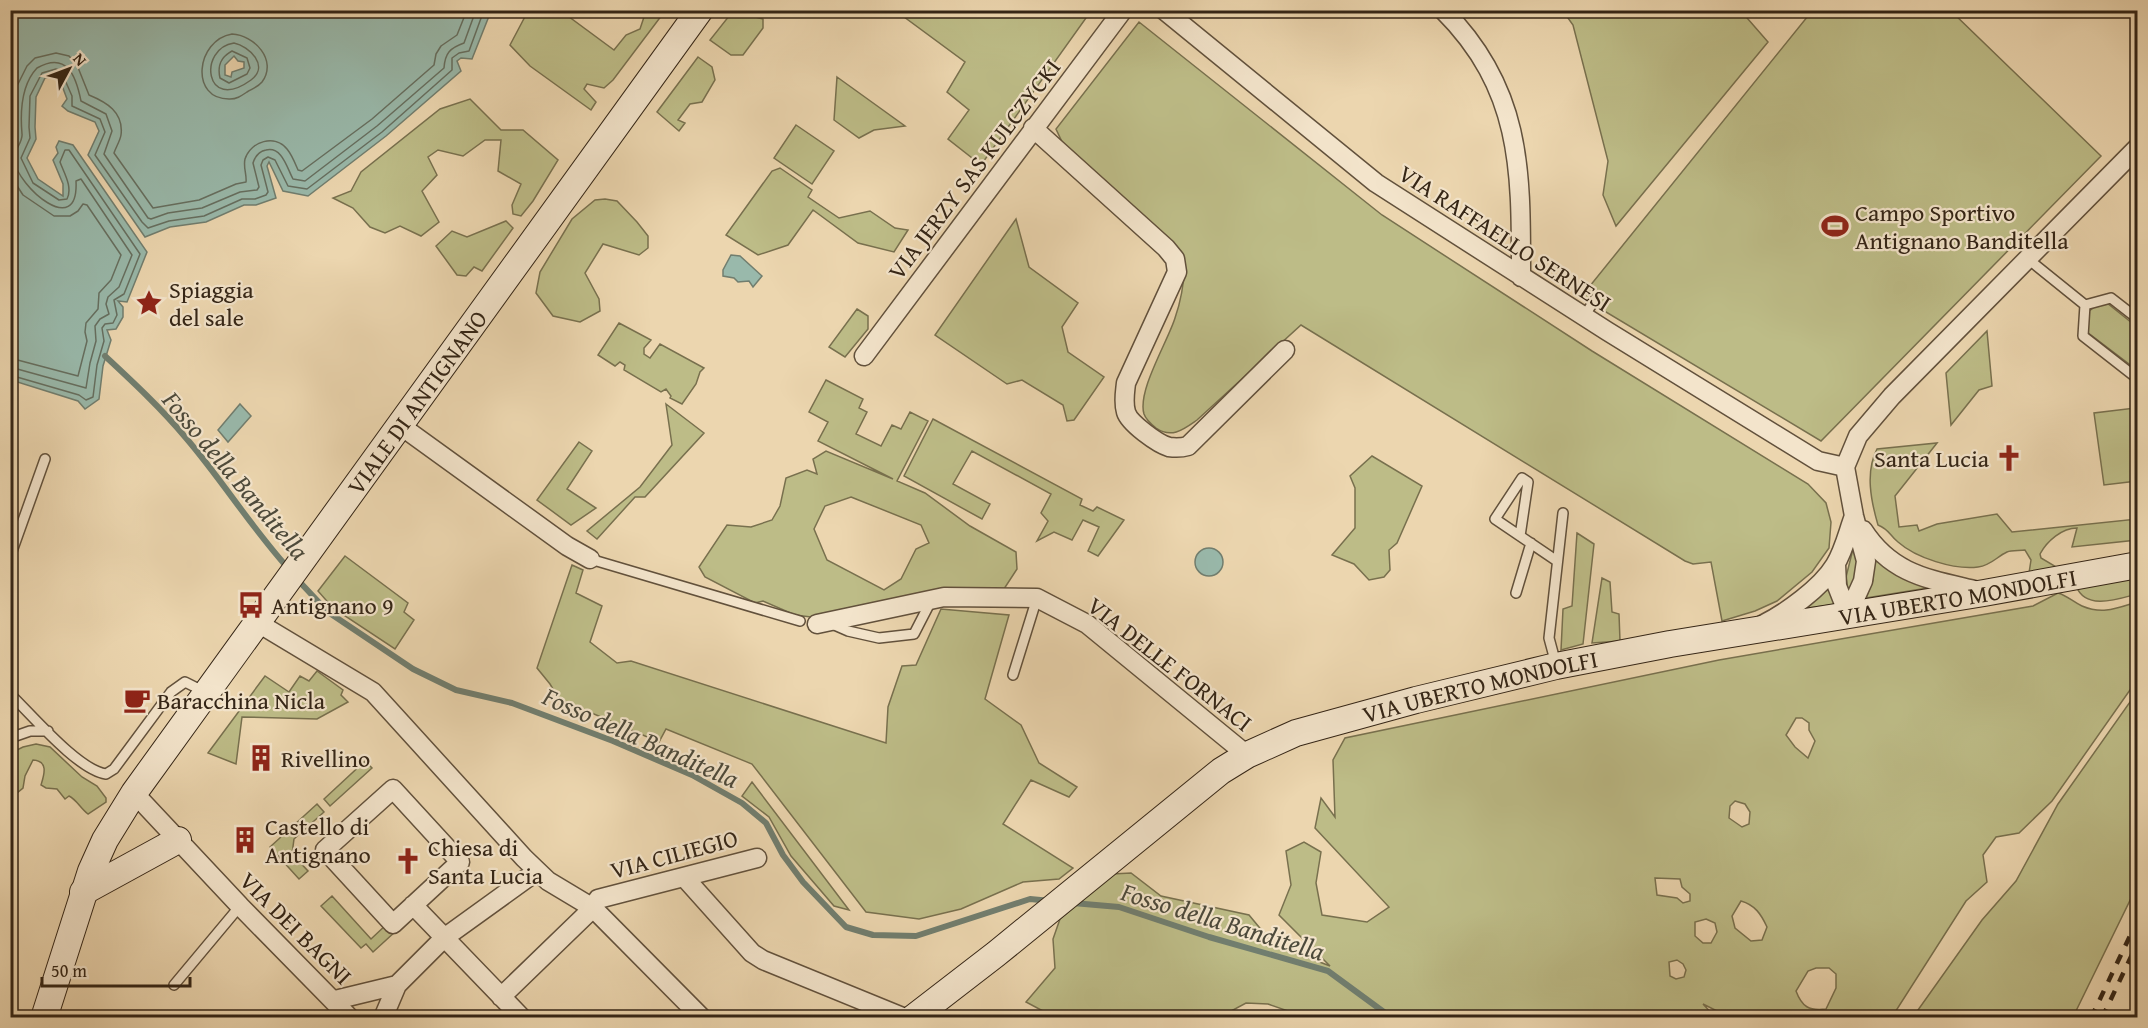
<svg xmlns="http://www.w3.org/2000/svg" width="2148" height="1028" viewBox="0 0 2148 1028" font-family="'Gentium Book Plus',serif">
<style>
.green{fill:#bdbc87;stroke:#78704e;stroke-width:1.5;fill-rule:evenodd}
.water{fill:#99b9ab;stroke:#717e6f;stroke-width:1.5;fill-rule:evenodd}
.lines{fill:none;stroke-linecap:round;stroke-linejoin:round}
.shore{stroke:#666f60;stroke-width:1.5}
.stream{stroke:#717e6f;stroke-width:6}
.lane-casing{stroke:#62513c;stroke-width:12}
.street-casing{stroke:#62513c;stroke-width:21}
.secondary-casing{stroke:#342516;stroke-width:28}
.lane{stroke:#f3e4cb;stroke-width:9}
.street{stroke:#f3e4cb;stroke-width:18}
.secondary{stroke:#f3e4cb;stroke-width:26}
.rail{stroke:#342516;stroke-width:4.5;stroke-dasharray:10 10;stroke-linecap:butt}
.labels{text-anchor:middle;dominant-baseline:central;stroke-width:4.5;stroke-linejoin:round;paint-order:stroke}
.street-label{font-size:24px;fill:#342516;stroke:#f3e4cb}
.poi-label{font-size:24px;fill:#342516;stroke:#f3e4cb;text-anchor:start}
.water-label{font-size:26px;font-style:italic;fill:#4d4a3b;stroke:#f3e4cb}
</style>
<rect width="100%" height="100%" fill="#ecd6af"/>
<filter id="stains"><feTurbulence type="fractalNoise" baseFrequency=".00333" numOctaves="4"/><feColorMatrix values="0 0 0 0 .2 0 0 0 0 .09 0 0 0 0 .02 0 0 0 .5 -.17"/></filter>
<radialGradient id="worn" r=".72"><stop offset=".6" stop-color="#630" stop-opacity="0"/><stop offset="1" stop-color="#630" stop-opacity=".3"/></radialGradient>
<path class="green" d="M528,11H561L614,50L626,35L640,29L646,11H665L613,80L604,88L587,84L584,89L596,102L591,110L530,66L510,45Z
M733,11L763,19V28L743,55H731L710,40Z
M896,11H1091L981,165L948,139L969,110L947,92L965,62Z
M1563,11H1741L1768,42L1616,226L1603,195L1608,161L1573,25Z
M1812,11H1951L2101,156L1821,441L1581,297Z
M1139,22L1382,215L1592,351L1808,484L1826,503L1831,522L1829,548L1812,572L1777,601L1755,611L1722,621L1711,562L1693,564L1685,561L1301,325L1197,420C1184,429 1172,439 1156,428C1151,424 1146,420 1144,414C1137,391 1168,341 1175,318C1181,301 1184,282 1185,264L1064,146L1056,129Z
M698,57L712,67L715,80L702,102L690,104L678,120L685,123L679,131L657,112Z
M837,77L905,126L874,130L859,138L834,120Z
M470,99L501,130H523L558,160L533,201L521,216L513,214L512,205L521,184L498,171L501,140H485L463,156L438,150L428,157L437,175L422,191L439,222L421,236L400,226L385,233L370,227L353,208L333,198L351,191L361,172L440,109Z
M796,125L834,151L812,184L774,158Z
M780,168L812,190L808,197L839,218L870,211L895,228L908,230L894,252L858,243L813,210L788,245L758,255L726,235L772,171Z
M605,199L617,201L637,222L648,236V248L639,255L603,244L585,273L599,299L600,311L580,322L553,316L536,293L540,272L572,219L595,200Z
M1016,219L1029,267L1078,303L1062,327L1068,352L1104,377L1074,420L1067,421L1063,405L1022,380L1007,384L935,335Z
M506,221L513,228L482,271L474,267L466,276L457,275L436,246L452,231L467,237Z
M2107,303L2137,327V370L2087,332L2088,312L2097,305Z
M857,309L868,316V329L845,357L829,347Z
M619,323L651,340L644,348V354L650,358L660,344L704,368L700,372L696,384L682,404L670,398L671,396L666,389L661,392L624,370L625,365L620,362L615,366L598,355Z
M1987,331L1992,386L1979,390L1951,425L1946,373Z
M826,380L863,399L859,408L867,412L856,434L881,446L892,425L901,429L910,412L928,421L897,481L925,493L970,526L1016,552L1017,569L1002,592L905,598L811,617L795,615L763,601L755,603L705,577L699,567L727,525L751,527L772,520L780,506L786,478L807,470L817,474L813,459L826,451L893,479L818,441L828,422L809,412ZM851,497L921,525L929,543L916,549L901,579L884,590L827,560L814,529L825,506Z
M666,404L704,433L645,497H635L597,539L587,531L640,487L672,445Z
M2135,408L2138,430L2137,481L2104,485L2094,413Z
M933,419L1082,499L1080,505L1093,511L1097,507L1124,520L1098,556L1088,551L1099,527L1083,520L1072,540L1054,532L1037,541L1048,521L1041,513L1051,494L972,451L953,484L990,504L982,519L904,476Z
M579,442L592,451L567,489L596,508L571,525L537,500Z
M1937,443L1895,496L1899,527L1917,525L1919,531L1937,524L1997,514L2012,532L2137,519V540L2072,547L2077,528C2062,528 2047,541 2040,554L2041,558L2058,568L2029,573L2031,560L2025,550C2020,551 2012,550 2007,552C1996,557 1992,565 1978,567C1954,570 1916,558 1898,542C1889,535 1890,530 1878,525C1871,501 1865,472 1877,449Z
M1372,456L1422,486L1397,543L1389,550L1390,570L1384,577L1369,580L1354,564L1332,555L1355,528V488L1350,476Z
M1577,533L1594,544L1583,644L1561,650L1563,609L1572,606Z
M1856,537L1858,554L1853,590L1848,591L1846,577Z
M345,556L408,603L404,612L414,620L395,649L333,608L318,591Z
M1874,556L1934,587L1866,598L1873,580Z
M572,565L583,570L576,593L602,606L590,642L617,663L631,661L886,743L888,707L902,666L916,665L941,609L1009,615L985,699L1021,725L1039,763L1077,787L1069,797L1031,780L1003,824L1073,868L1059,879L1023,882L961,909L919,919L866,912L752,764L666,729L659,742L559,699L550,684L537,668Z
M2137,575V594C2118,599 2086,611 2076,586Z
M1602,578L1610,582L1612,612L1619,614L1620,641L1592,643Z
M1830,585L1838,604L1800,609Z
M2058,593C2068,596 2073,602 2082,606C2103,615 2117,608 2137,602V680L2052,801L2019,833L1996,837L1983,855L1987,882L1966,901L1892,1017H1729L1703,1004L1715,1017L1308,1018L1268,1004L1246,1003L1220,1017L1056,1018L1026,1002L1055,968L1053,939L1060,919L1112,874L1131,873L1161,896L1249,915L1273,944L1330,966L1279,915L1291,885L1286,851L1304,842L1321,852L1316,883L1322,915L1367,922L1389,907L1315,828L1321,798L1335,817L1333,760L1345,738L1719,660L2033,606ZM1796,718H1802L1809,723V730L1815,741L1808,758L1795,747L1786,735ZM1735,801L1745,804L1750,812L1749,824L1742,827L1729,818L1730,806ZM1655,878L1680,879L1682,887L1690,894V901L1683,903L1677,898L1657,895ZM1741,901C1755,905 1761,914 1767,927L1762,940L1751,941L1735,928L1732,916ZM1706,919L1715,923L1717,932L1711,943H1703L1695,936V922ZM1677,960L1683,964L1686,970L1684,977L1676,979L1670,976L1669,962ZM1816,968H1829L1836,974V988L1826,1009C1809,1011 1802,1007 1796,991L1808,971Z
M317,671L343,690L341,695L348,702L317,719L242,717L236,764L208,753L265,676L289,692L300,676L309,681Z
M2137,692V886L2073,1017H1913L1982,920L2016,881L2058,804Z
M36,744L50,747L82,777L97,786L106,798V802L88,814C81,809 76,799 69,796L65,799L57,789L46,788L41,785C44,775 49,761 33,760L25,776L23,788L11,798L16,816L11,833V753L23,747Z
M365,761L372,768L330,806L324,799Z
M752,782L849,910L834,906L791,856L769,817L742,796Z
M317,804L324,812L294,839L292,854L308,871L299,879L270,847Z
M332,896L371,939L388,923L396,931L373,952L366,944L361,948L321,906Z"/>
<path class="water" d="M11,10H491V11L472,59L461,58L457,61L461,71L386,136L308,196L283,191L269,162L267,166L276,198L256,205H244L206,222L170,227L145,237L88,155L99,131L95,122L68,111L62,106L67,99L58,75L45,78L36,97L35,127L36,139L27,158L38,179L63,196V184L53,160L58,153L56,147L59,141L73,145L147,252L127,302L118,301L123,307V317L116,329L107,330L111,340L103,366L99,399L85,409L78,401L11,380ZM234,56L238,61L244,62V68L232,72L231,77L225,75V65Z
M731,255L740,256L762,276L753,287L749,281L738,282L734,278L723,276V270Z
M240,404L251,416L228,442L218,430Z
M1195 562a14 14 0 1 1 28 0a14 14 0 1 1-28 0Z"/>
<g class="lines">
<path class="shore" d="M232,34C254,35 278,60 262,82C258,87 252,89 247,92C241,96 237,99 230,99C189,100 196,40 232,34Z
M234,43C249,46 270,66 251,80C204,114 198,48 234,43Z
M232,51L247,58L250,68L247,74L229,83L220,78C217,65 221,57 232,51Z
M10,141L13,136L15,90L27,66L35,58L56,53L69,56L77,65L89,95C106,102 124,112 121,135C120,141 116,147 114,153L153,208L199,200L236,184L246,182C247,175 243,167 245,159C251,141 275,134 287,149C292,155 295,163 298,170L302,171L372,119L434,65L436,54L441,46L457,35L467,10
M10,175L23,195L54,216H70L78,211L83,204L87,205L121,255L111,280L99,293L98,309L86,323L85,332L87,341L78,376L10,358
M10,367L86,388L90,363L96,341L95,326L100,319L109,314L106,304L108,297L119,287L132,255L81,179L76,181C79,240 18,187 14,160C13,150 23,143 22,134C20,111 21,85 37,68C67,51 76,76 81,101L106,114L112,131L104,154L148,218L151,219L168,213L202,208L240,192L257,190L259,187L253,163C255,157 259,151 266,150C282,146 287,168 293,179L305,181L377,126L444,68C445,53 450,48 464,43L476,10
M10,375L79,395L86,400L93,397L97,365L104,341L102,328L105,324L113,323L117,315L114,300L124,294L140,254L69,150H65L60,162C64,173 73,187 67,199L59,200L33,183L21,158L30,138L29,127L30,96L42,73L56,69L61,71L72,96V106L100,119L105,132L95,155L142,222L148,228L169,221L204,216L242,199H255L266,195L268,192L261,165L263,160L268,157L275,160L288,186L307,189L382,132L452,70V58L459,53L469,51L484,10"/>
<path class="stream" d="M105,356C133,382 161,408 186,438C222,480 251,527 288,568
M296,578L328,612L413,669L456,690L512,703L613,741L692,775L742,803L766,823L783,855L803,882L846,927L873,935L916,936L1030,899L1051,901
M1073,903L1119,907L1209,937L1328,971L1392,1018"/>
<defs>
<path id="lane" d="M2028,259L2085,305
M2085,305L2083,336L2138,379
M2085,305L2111,298L2138,319
M1584,317L1595,299
M1520,536L1528,482L1522,478L1495,519L1557,561
M10,557L45,459
M590,559L800,621
M1516,593L1531,543
M832,624L848,631L879,638L914,634L931,601
M1556,664L1549,638L1563,513
M1013,675L1037,598
M10,694C32,715 78,770 106,774L114,769L171,692L185,682L205,692
M10,738L30,731H48
M174,985L240,906"/>
<path id="street" d="M1164,10L1376,183L1607,331L1818,461L1845,467
M1443,10C1523,90 1521,172 1521,277
M1033,128L1166,248L1175,259L1177,272L1126,383C1125,393 1123,402 1126,412C1129,423 1158,444 1169,447C1176,448 1181,448 1188,446L1285,350
M864,356L1123,10
M401,426L567,546L590,559
M1863,530C1892,575 1929,579 1978,591
M1836,564L1837,586L1848,614
M1848,614L1863,581L1866,561L1854,516L1845,467L1858,436L1892,396L2138,147
M258,623L373,692L524,858L548,881L593,908L702,1018
M817,624L944,597L1037,598L1087,624L1247,755
M1762,625C1786,613 1821,588 1835,565C1844,550 1848,532 1854,516
M393,789L460,862L393,924L325,850Z
M134,793L240,906L350,1018
M684,877L752,953L763,960L905,1018
M413,905L522,1018
M501,997L593,908L598,899L757,858
M335,1000L397,985
M383,1018L397,985L444,938L537,871"/>
<g id="secondary">
<path d="M83,892L178,840"/>
<path id="s1" d="M44,1018L91,871L105,840L134,793L700,10"/>
<path id="s2" d="M913,1018L996,954L1221,771L1247,755L1296,733L1416,700L1556,666L1670,644L1984,593L2138,565"/>
</g>
</defs>
<use href="#lane" class="lane-casing"/>
<use href="#street" class="street-casing"/>
<use href="#secondary" class="secondary-casing"/>
<use href="#lane" class="lane"/>
<use href="#street" class="street"/>
<use href="#secondary" class="secondary"/>
<path class="rail" d="M2091,1018L2138,919
M2102,1018L2138,942"/>
</g>
<defs>
<symbol id="stadium-bare" viewBox="-9 -9 18 18"><path d="M0-5a6.5 5 0 1 0 0 10a6.5 5 0 1 0 0-10ZM-3.5-1.8h7v3.6h-7Z" fill="#8f2418" stroke="#f3e4cb" stroke-width="2.5" paint-order="stroke"/></symbol>
<symbol id="sight-bare" viewBox="-9 -9 18 18"><path d="M0-6L1.8-2.2L6-1.7L2.9 1.2L3.7 5.4L0 3.3L-3.7 5.4L-2.9 1.2L-6-1.7L-1.8-2.2Z" fill="#8f2418" stroke="#f3e4cb" stroke-width="2.5" paint-order="stroke"/></symbol>
<symbol id="church-bare" viewBox="-9 -9 18 18"><path d="M-1.2-6h2.4v3.5h3.3v2.4h-3.3V6h-2.4V-.1h-3.3v-2.4h3.3Z" fill="#8f2418" stroke="#f3e4cb" stroke-width="2.5" paint-order="stroke"/></symbol>
<symbol id="bus-bare" viewBox="-9 -9 18 18"><path d="M-5-6H5V4H4V6H2V4H-2V6H-4V4H-5ZM-3.5-4V0h7V-4ZM-3.5 1.2v1.5H-2V1.2ZM2 1.2v1.5H3.5V1.2Z" fill="#8f2418" stroke="#f3e4cb" stroke-width="2.5" paint-order="stroke"/></symbol>
<symbol id="cafe-bare" viewBox="-9 -9 18 18"><path d="M-5.5-4.5H6V0H3Q3 3.5 0 3.5H-2.5Q-5.5 3.5-5.5 0ZM3-3.2v2h1.7v-2ZM-6 4.5H4V6H-6Z" fill="#8f2418" stroke="#f3e4cb" stroke-width="2.5" paint-order="stroke"/></symbol>
<symbol id="building-bare" viewBox="-9 -9 18 18"><path d="M-4-6H4V6H1V3H-1V6H-4ZM-2.5-4.3h1.7v1.8h-1.7ZM.8-4.3h1.7v1.8H.8ZM-2.5-1h1.7V.8h-1.7ZM.8-1h1.7V.8H.8Z" fill="#8f2418" stroke="#f3e4cb" stroke-width="2.5" paint-order="stroke"/></symbol>
</defs>
<g fill-rule="evenodd">
<use href="#stadium-bare" x="1816" y="207" width="38" height="38"/>
<use href="#sight-bare" x="130" y="284" width="38" height="38"/>
<use href="#church-bare" x="1990" y="439" width="38" height="38"/>
<use href="#bus-bare" x="232" y="586" width="38" height="38"/>
<use href="#cafe-bare" x="118" y="681" width="38" height="38"/>
<use href="#building-bare" x="242" y="739" width="38" height="38"/>
<use href="#building-bare" x="226" y="821" width="38" height="38"/>
<use href="#church-bare" x="389" y="842" width="38" height="38"/>
</g>
<g class="labels">
<g class="street-label">
<text transform="translate(974 169) rotate(-53)">VIA JERZY SAS KULCZYCKI</text>
<text transform="translate(1505 238) rotate(33)">VIA RAFFAELLO SERNESI</text>
<text stroke="none"><textPath href="#s1" startOffset="726">VIALE DI ANTIGNANO</textPath></text>
<text stroke="none"><textPath href="#s2" startOffset="1155">VIA UBERTO MONDOLFI</textPath></text>
<text transform="translate(1170 664) rotate(38)">VIA DELLE FORNACI</text>
<text stroke="none"><textPath href="#s2" startOffset="669">VIA UBERTO MONDOLFI</textPath></text>
<text transform="translate(674 854) rotate(-15)">VIA CILIEGIO</text>
<text transform="translate(296 928) rotate(45)">VIA DEI BAGNI</text>
</g>
<g class="poi-label">
<text x="1855" y="212">Campo Sportivo<tspan x="1855" dy="28">Antignano Banditella</tspan></text>
<text x="169" y="289">Spiaggia<tspan x="169" dy="28">del sale</tspan></text>
<text x="1989" y="458" text-anchor="end">Santa Lucia</text>
<text x="271" y="605">Antignano 9</text>
<text x="157" y="700">Baracchina Nicla</text>
<text x="281" y="758">Rivellino</text>
<text x="265" y="826">Castello di<tspan x="265" dy="28">Antignano</tspan></text>
<text x="428" y="847">Chiesa di<tspan x="428" dy="28">Santa Lucia</tspan></text>
</g>
<g class="water-label">
<text transform="translate(236 475) rotate(50)">Fosso della Banditella</text>
<text transform="translate(641 737) rotate(24)">Fosso della Banditella</text>
<text transform="translate(1223 921) rotate(17)">Fosso della Banditella</text>
</g>
</g>
<rect width="2148" height="1028" fill="none" stroke="#ecd6af" stroke-width="36"/>
<rect x="12" y="12" width="2124" height="1004" fill="none" stroke="#342516" stroke-width="3"/>
<rect x="18" y="18" width="2112" height="992" fill="none" stroke="#342516" stroke-width="1.5"/>
<g transform="translate(69 69) rotate(49)" stroke="#f3e4cb" stroke-width="4.5" paint-order="stroke">
<path d="M0-4.5L10 22L0 15L-10 22Z" fill="#342516"/>
<text y="-9" font-size="16" font-weight="bold" text-anchor="middle" fill="#342516">N</text>
</g>
<path d="M42 977v9h148v-9" fill="none" stroke="#342516" stroke-width="3"/>
<text x="51" y="977" font-size="18" fill="#342516" stroke="#f3e4cb" stroke-width="4.5" paint-order="stroke">50 m</text>
<rect width="100%" height="100%" filter="url(#stains)"/>
<rect width="100%" height="100%" fill="url(#worn)"/>
</svg>
